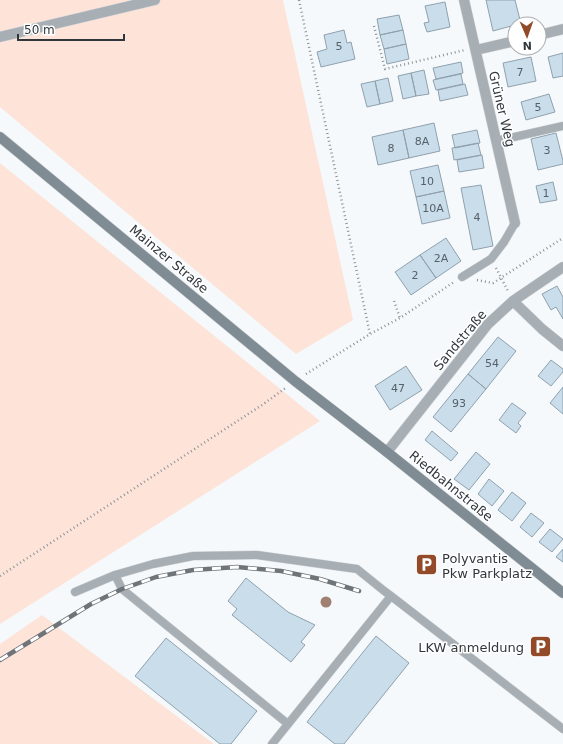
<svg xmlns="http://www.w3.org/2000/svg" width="563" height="744" viewBox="0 0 563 744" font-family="'DejaVu Sans',sans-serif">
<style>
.green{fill:#fde3d8}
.building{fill:#caddeb;stroke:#8fa1ad}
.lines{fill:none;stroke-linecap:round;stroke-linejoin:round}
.lane-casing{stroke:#d2d6d9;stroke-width:9}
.street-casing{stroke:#d2d6d9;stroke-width:11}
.secondary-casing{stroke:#d2d6d9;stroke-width:11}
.path{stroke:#8e9397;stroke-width:2.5;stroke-dasharray:1 3;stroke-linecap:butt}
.lane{stroke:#a7afb5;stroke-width:8}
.street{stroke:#a7afb5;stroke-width:10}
.secondary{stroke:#808c94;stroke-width:10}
.rail-casing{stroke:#6e7478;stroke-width:4.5}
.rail{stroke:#fff;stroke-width:3;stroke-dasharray:9;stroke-linecap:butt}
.tree{fill:#9f8071}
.labels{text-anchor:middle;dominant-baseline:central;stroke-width:3;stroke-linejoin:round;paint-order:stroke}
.number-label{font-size:11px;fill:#566068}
.street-label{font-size:13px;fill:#30373c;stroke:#fff}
.poi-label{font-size:13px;fill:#30373c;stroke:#fff;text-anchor:start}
</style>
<rect width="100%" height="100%" fill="#f6f9fc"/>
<path class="green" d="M0,0H283L353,320L296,354L0,107Z
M0,163L320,421L0,624Z
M42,615L214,744H0V644Z"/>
<path class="building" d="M486,0H515L521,24H515V25L493,31Z
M445,2L450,27L427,32L424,23L429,22L425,6Z
M399,15L403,30L380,35L377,19Z
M344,30L347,43L351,42L355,59L321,67L317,52L327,49L324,35Z
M403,30L406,44L384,49L380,35Z
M406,44L409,59L387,64L384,49Z
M563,53V76L553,78L548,57Z
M531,57L536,81L508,87L503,63Z
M461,62L463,73L436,79L433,68Z
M424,70L429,94L416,96L411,73Z
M411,73L416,96L403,99L398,76Z
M461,74L463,84L436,90L433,80Z
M388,78L393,101L380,104L375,81Z
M375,81L380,104L367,107L361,84Z
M465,84L468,95L440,101L438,90Z
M549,94L555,112L526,120L521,102Z
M434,123L440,151L409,158L403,130Z
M403,130L409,158L378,165L372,137Z
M477,130L480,143L455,148L452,135Z
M556,133L563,161V164L538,170L531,139Z
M478,143L481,155L454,160L452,148Z
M482,155L484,168L459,172L457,160Z
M438,165L444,191L416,197L410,171Z
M553,182L557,200L540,203L536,186Z
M481,185L493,246L473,250L461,188Z
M444,191L450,218L422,224L416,197Z
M446,238L461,261L436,278L420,255Z
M420,255L436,278L411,295L395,272Z
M557,286L563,297V319L556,307L551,310L542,294Z
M498,337L516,351L486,389L468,374Z
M551,360L563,369V372L551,386L538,376Z
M406,366L422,390L390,410L375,386Z
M468,374L486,389L451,432L433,417Z
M563,387V414L550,403Z
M512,403L526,413L518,423L521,426L516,433L499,420Z
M432,431L458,453L451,461L425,440Z
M476,452L490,464L469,490L454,479Z
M489,479L504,491L492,506L478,494Z
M512,492L526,503L512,521L498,510Z
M531,513L544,523L532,537L520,527Z
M550,529L563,539L552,552L539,542Z
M563,549V562L556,557Z
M246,578L288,612L315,625L301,642L305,645L291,662L232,615L237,609L228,601Z
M376,636L409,663L344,744H335L307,722Z
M166,638L257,711L231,744H220L135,676Z"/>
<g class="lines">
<defs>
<path id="lane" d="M496,141L563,126
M462,277L491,259L504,242L515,223
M115,575L122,589L288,724
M75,592L115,575L153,564L193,556L257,555L357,569L383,590L391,596
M272,744L391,596L563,729"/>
<path id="street" d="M464,0L515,223
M539,35L563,29
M0,37L155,0
M476,50L515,41
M513,301L542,329L563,346
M387,452L488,324L513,301L563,267"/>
<path id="secondary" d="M0,137L295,381L387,452L563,593"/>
</defs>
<use href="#lane" class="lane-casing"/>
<use href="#street" class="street-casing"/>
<use href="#secondary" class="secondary-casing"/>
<path class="path" d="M299,0L370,334
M374,26L385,69L465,50
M496,268L508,291
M477,280L493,283L563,238
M394,301L400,318
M306,374L370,334L400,318L454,282
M0,576L262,405L287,387"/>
<use href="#lane" class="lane"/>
<use href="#street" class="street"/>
<use href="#secondary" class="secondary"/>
<defs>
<path id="rail" d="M0,660L91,604L122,589L156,577L193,570L237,567L281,571L320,579L359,591"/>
</defs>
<use href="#rail" class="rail-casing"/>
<use href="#rail" class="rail"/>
</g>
<circle class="tree" cx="326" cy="602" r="5.5"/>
<defs>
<symbol id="parking-square" viewBox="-11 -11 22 22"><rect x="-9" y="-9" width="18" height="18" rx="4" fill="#924a28" stroke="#fff"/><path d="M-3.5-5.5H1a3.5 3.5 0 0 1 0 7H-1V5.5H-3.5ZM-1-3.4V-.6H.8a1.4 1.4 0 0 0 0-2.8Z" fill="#fff"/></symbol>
</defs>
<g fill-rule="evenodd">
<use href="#parking-square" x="414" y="552" width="25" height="25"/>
<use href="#parking-square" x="528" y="634" width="25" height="25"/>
</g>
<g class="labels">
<g class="number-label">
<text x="339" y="46">5</text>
<text x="520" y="72">7</text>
<text x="538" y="107">5</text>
<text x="422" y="141">8A</text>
<text x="391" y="148">8</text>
<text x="547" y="150">3</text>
<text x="427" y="181">10</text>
<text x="546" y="193">1</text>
<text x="433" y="208">10A</text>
<text x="477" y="217">4</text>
<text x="441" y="258">2A</text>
<text x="415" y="275">2</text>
<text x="492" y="363">54</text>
<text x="398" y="388">47</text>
<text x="459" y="403">93</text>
</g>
<g class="street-label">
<text transform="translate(502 109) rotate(77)">Grüner Weg</text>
<text transform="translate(169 259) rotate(40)">Mainzer Straße</text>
<text transform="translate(460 340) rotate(-50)">Sandstraße</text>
<text transform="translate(451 486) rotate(39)">Riedbahnstraße</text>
</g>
<g class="poi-label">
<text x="442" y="558">Polyvantis<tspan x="442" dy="15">Pkw Parkplatz</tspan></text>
<text x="524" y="647" text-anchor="end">LKW anmeldung</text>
</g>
</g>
<g transform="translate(527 36) rotate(178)"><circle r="19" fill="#ffffff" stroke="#acafb1"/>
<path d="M0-3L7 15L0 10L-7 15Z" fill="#924a28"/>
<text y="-6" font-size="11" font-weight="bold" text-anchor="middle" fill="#30373c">N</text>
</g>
<path d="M18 34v6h106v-6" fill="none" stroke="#30373c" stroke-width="2"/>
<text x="24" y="34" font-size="12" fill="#30373c" stroke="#ffffff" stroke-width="3" paint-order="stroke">50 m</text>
</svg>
